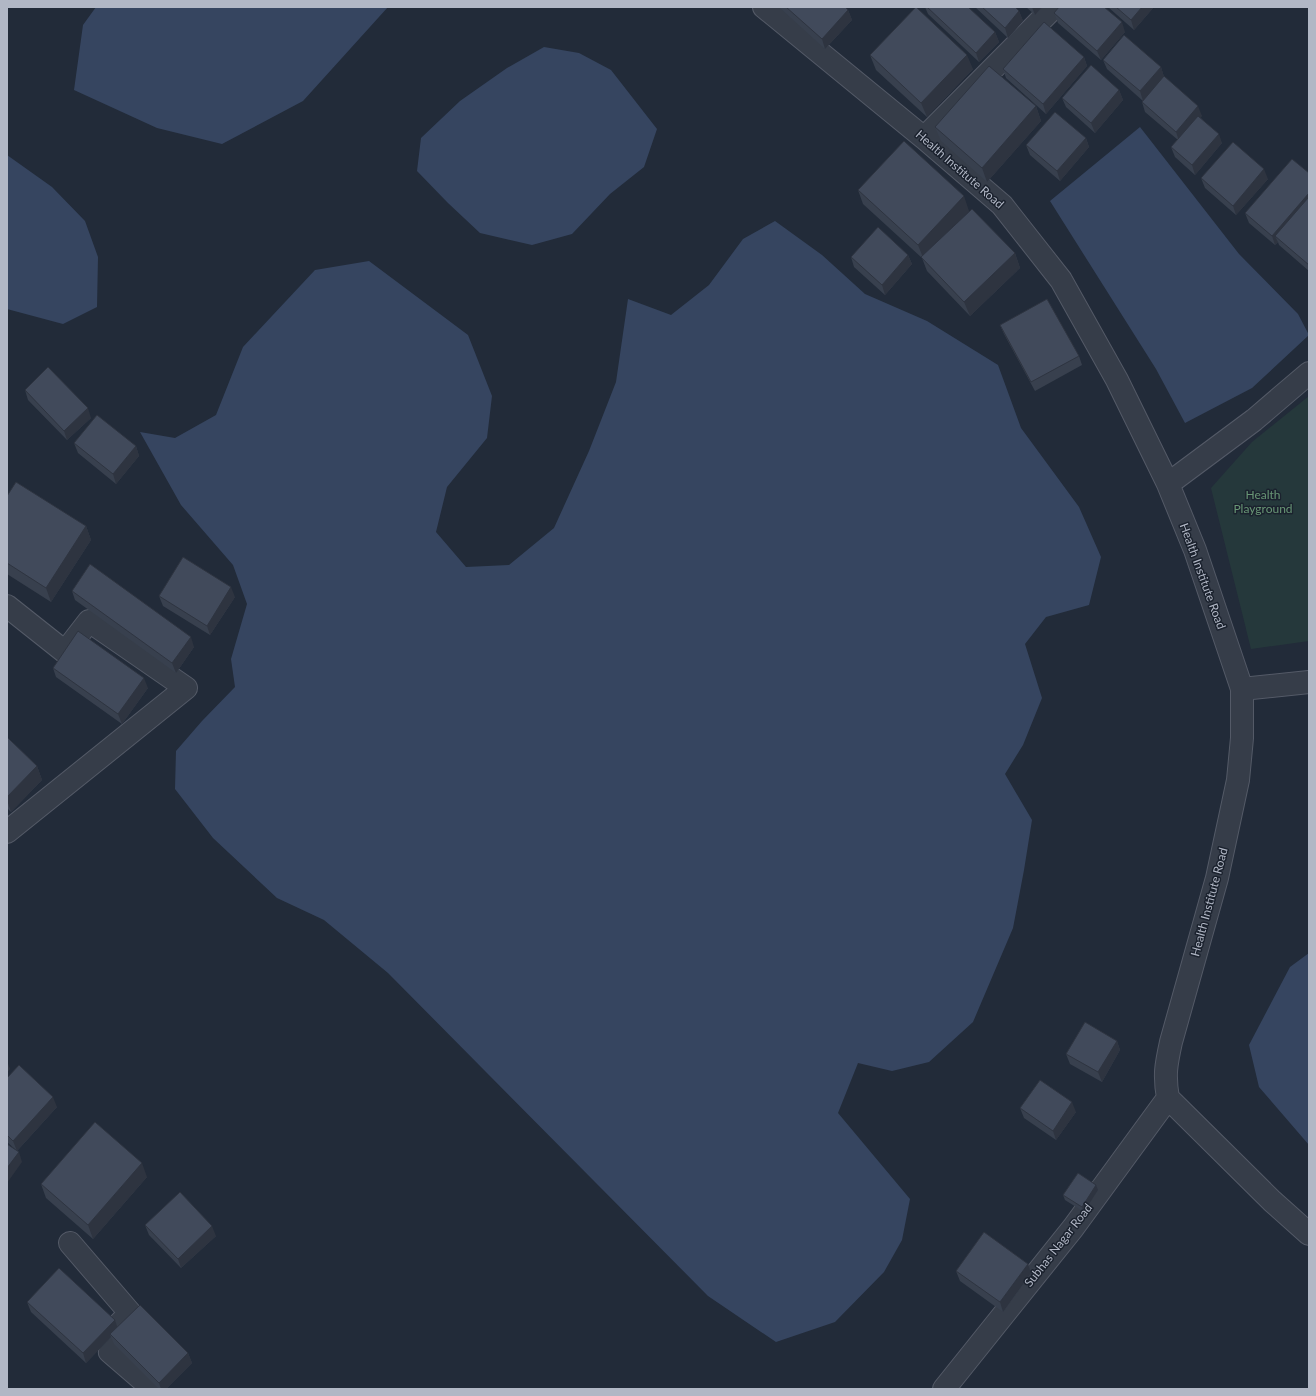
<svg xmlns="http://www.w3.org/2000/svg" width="1316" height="1396" viewBox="0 0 1316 1396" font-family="Lato,sans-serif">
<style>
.green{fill:#25383b}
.water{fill:#364560}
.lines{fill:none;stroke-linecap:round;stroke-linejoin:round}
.minor-casing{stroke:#545a67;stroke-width:24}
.minor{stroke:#363d49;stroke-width:22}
.wall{fill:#38404e}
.shaded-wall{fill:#2e3440}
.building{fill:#414a5b;stroke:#2e3440}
.labels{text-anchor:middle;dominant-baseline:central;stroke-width:3;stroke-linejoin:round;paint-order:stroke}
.street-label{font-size:12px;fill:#b1b7c5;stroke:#1b222e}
.park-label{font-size:12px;fill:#689675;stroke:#1b222e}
</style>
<rect width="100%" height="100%" fill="#222b39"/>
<path class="green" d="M1309,396V641L1251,649L1211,488L1252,442Z"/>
<path class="water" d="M96,7H388L303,101L222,144L157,128L74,90L83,25Z
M544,47L579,53L611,70L657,129L644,167L610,194L572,234L532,245L480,233L448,203L417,171L421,138L460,101L507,68Z
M1140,127L1239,254L1298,314L1309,335L1252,388L1185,423L1156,369L1050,201Z
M7,155L52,187L85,221L98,257L97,307L63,324L7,309Z
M775,221L822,255L865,294L927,321L998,365L1021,428L1079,507L1101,557L1089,605L1046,617L1025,644L1042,698L1023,745L1005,774L1032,820L1024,870L1013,928L973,1022L929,1062L892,1071L858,1063L838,1113L910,1199L902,1240L884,1272L835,1322L776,1342L708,1296L388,973L324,920L277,898L213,838L175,789L176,751L202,721L235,687L231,659L247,604L233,565L181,505L140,432L175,438L216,415L243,347L315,270L369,261L468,335L492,396L487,438L447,487L436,532L466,567L509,565L554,528L589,451L616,382L628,299L671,315L709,285L743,239Z
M1309,953V1145L1259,1087L1249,1045L1290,967Z"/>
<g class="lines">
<defs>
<path id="minor" d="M764,7L924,138L1002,205L1061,280L1117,380L1168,484L1195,550L1242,689V738L1238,780L1217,878L1171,1042C1166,1065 1164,1075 1168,1098L1272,1201L1309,1234
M924,138L1054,7
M1168,484L1254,420L1309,373
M7,606L65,652L89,621L186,688L7,832
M1242,689L1309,682
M70,1243L131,1314L121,1322L110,1352L153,1389
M944,1389L1073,1228L1168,1098"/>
</defs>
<use href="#minor" class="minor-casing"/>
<use href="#minor" class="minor"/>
</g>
<path class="wall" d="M779,7H845L848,10L852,20L825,49Z
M925,7H968L995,32L999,42L979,62L928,14Z
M975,7H1015L1019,11L1023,21L1008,38Z
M1026,7H1042L1035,15Z
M1108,7H1154L1134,30Z
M1054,13L1125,32L1101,60L1058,23Z
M870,55L973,69L927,117L876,70Z
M1084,57L1087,66L1046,114L1006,78L1003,69Z
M1103,60L1161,67L1164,77L1202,116L1200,117L1222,143L1195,175L1175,157L1171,147L1178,140L1145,112L1142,102L1143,101L1107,69Z
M1119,90L1123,100L1095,133L1066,107L1062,98Z
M1036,106L1041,121L987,182L941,141L935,127Z
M1086,138L1089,147L1060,181L1030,155L1026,145Z
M1309,173V271L1279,245L1278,242L1275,245L1249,223L1245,213Z
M1201,178L1268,179L1236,215L1205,188Z
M858,190L969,211L960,220L1015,253L1020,268L970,316L927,271L922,258L863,204Z
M908,255L912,264L885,295L854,267L851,257Z
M1000,325L1079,356L1082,365L1035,391L1004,334Z
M25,390L91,418L67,440L28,400Z
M74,443L136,446L139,456L116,484L78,453Z
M7,496L86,526L91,540L51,602L7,574Z
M72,591L194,647L176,673L75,600Z
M159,596L235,597L210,635L163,606Z
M53,668L148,688L122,724L56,677Z
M7,737L37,766L42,780L11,812L7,808Z
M1117,1041L1120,1050L1102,1082L1070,1064L1066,1054Z
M7,1078L57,1107L17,1151L7,1142Z
M1020,1108L1076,1112L1056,1140L1024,1118Z
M147,1177L93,1239L46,1198L41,1184Z
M1096,1185L1098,1190L1084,1212L1065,1200L1063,1195Z
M145,1225L216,1236L181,1268L149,1235Z
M1028,1264L1031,1273L1003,1312L960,1281L956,1271Z
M27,1302L115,1320L117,1327L188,1353L192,1363L166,1389H159L114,1344L111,1337L86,1363L31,1312Z"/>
<path class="shaded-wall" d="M1032,7H1042L1035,15Z
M1142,7H1154L1134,30L1131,20Z
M848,10L852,20L825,49L822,39Z
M1019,11L1023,21L1008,38L1005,28Z
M1122,22L1125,32L1101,60L1097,51Z
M995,32L999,42L979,62L976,53Z
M967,55L973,69L927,117L921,103Z
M1084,57L1087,66L1046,114L1043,104Z
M1161,67L1164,77L1143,101L1140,91Z
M1119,90L1123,100L1095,133L1091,123Z
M1036,106L1041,121L987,182L982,168Z
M1198,106L1202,116L1179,141L1176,132Z
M1219,134L1222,143L1195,175L1192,165Z
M1086,138L1089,147L1060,181L1057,171Z
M1264,169L1268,179L1236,215L1233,206Z
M1309,193V206L1275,236L1278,242L1275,245L1272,236Z
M964,196L969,211L924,260L918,245Z
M1015,253L1020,268L970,316L964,302Z
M908,255L912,264L885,295L882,285Z
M88,408L91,418L67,440L64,431Z
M136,446L139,456L116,484L113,474Z
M86,526L91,540L51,602L46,588Z
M231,587L235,597L210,635L207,626Z
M191,637L194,647L176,673L172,663Z
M144,678L148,688L122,724L118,714Z
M37,766L42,780L11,812L7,800V797Z
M1117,1041L1120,1050L1102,1082L1098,1072Z
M7,1061L10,1069L7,1073Z
M53,1097L57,1107L17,1151L13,1141Z
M1072,1102L1076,1112L1056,1140L1053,1131Z
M19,1152L22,1162L7,1183V1168Z
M142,1163L147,1177L93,1239L88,1225Z
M1096,1185L1098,1190L1084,1212L1082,1207Z
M212,1226L216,1236L181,1268L178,1259Z
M1028,1264L1031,1273L1003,1312L1000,1302Z
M115,1320L118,1329L110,1334L111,1337L86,1363L83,1353Z
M188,1353L192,1363L166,1389H161L159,1383Z"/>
<path class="building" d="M786,7H845L848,10L822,39Z
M916,7L967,55L921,103L870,55Z
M927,7H968L995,32L976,53Z
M982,7H1015L1019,11L1005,28Z
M1059,7H1104L1122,22L1097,51L1054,13Z
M1116,7H1142L1131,20Z
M1044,22L1084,57L1043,104L1003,69Z
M1124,35L1161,67L1140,91L1103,60Z
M1091,65L1119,90L1091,123L1062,98Z
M989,66L1036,106L982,168L935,127Z
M1164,76L1198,106L1176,132L1142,102Z
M1055,112L1086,138L1057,171L1026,145Z
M1198,116L1219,134L1192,165L1171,147Z
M904,141L964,196L918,245L858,190Z
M1233,142L1264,169L1233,206L1201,178Z
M1292,159L1309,173V193L1272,236L1245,213Z
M1308,198L1309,199V265L1275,236Z
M972,209L1015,253L964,302L921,257Z
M878,227L908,255L882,285L851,257Z
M1047,299L1079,356L1031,382L1000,325Z
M48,367L88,408L64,431L25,390Z
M97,415L136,446L113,474L74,443Z
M16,482L86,526L46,588L7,563V496Z
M183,557L231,587L207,626L159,596Z
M90,564L191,637L172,663L72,591Z
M78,631L144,678L118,714L53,668Z
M7,737L37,766L7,797Z
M1085,1022L1117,1041L1098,1072L1066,1054Z
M19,1065L53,1097L13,1141L7,1135V1078Z
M1040,1080L1072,1102L1053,1131L1020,1108Z
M95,1122L142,1163L88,1225L41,1184Z
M7,1144L19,1152L7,1168Z
M1078,1173L1096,1185L1082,1207L1063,1195Z
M180,1192L212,1226L178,1259L145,1225Z
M984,1232L1028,1264L1000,1302L956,1271Z
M59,1268L115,1320L83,1353L27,1302Z
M140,1305L188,1353L159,1383L110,1334Z"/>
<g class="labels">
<g class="street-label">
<text transform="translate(960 169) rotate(41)">Health Institute Road</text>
<text transform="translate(1203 576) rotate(70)">Health Institute Road</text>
<text transform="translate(1209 902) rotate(-75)">Health Institute Road</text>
<text transform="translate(1058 1245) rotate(-52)">Subhas Nagar Road</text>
</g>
<g class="park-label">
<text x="1263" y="494">Health<tspan x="1263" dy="14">Playground</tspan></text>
</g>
</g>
<rect width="1316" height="1396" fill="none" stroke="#b1b7c5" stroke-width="16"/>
</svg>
